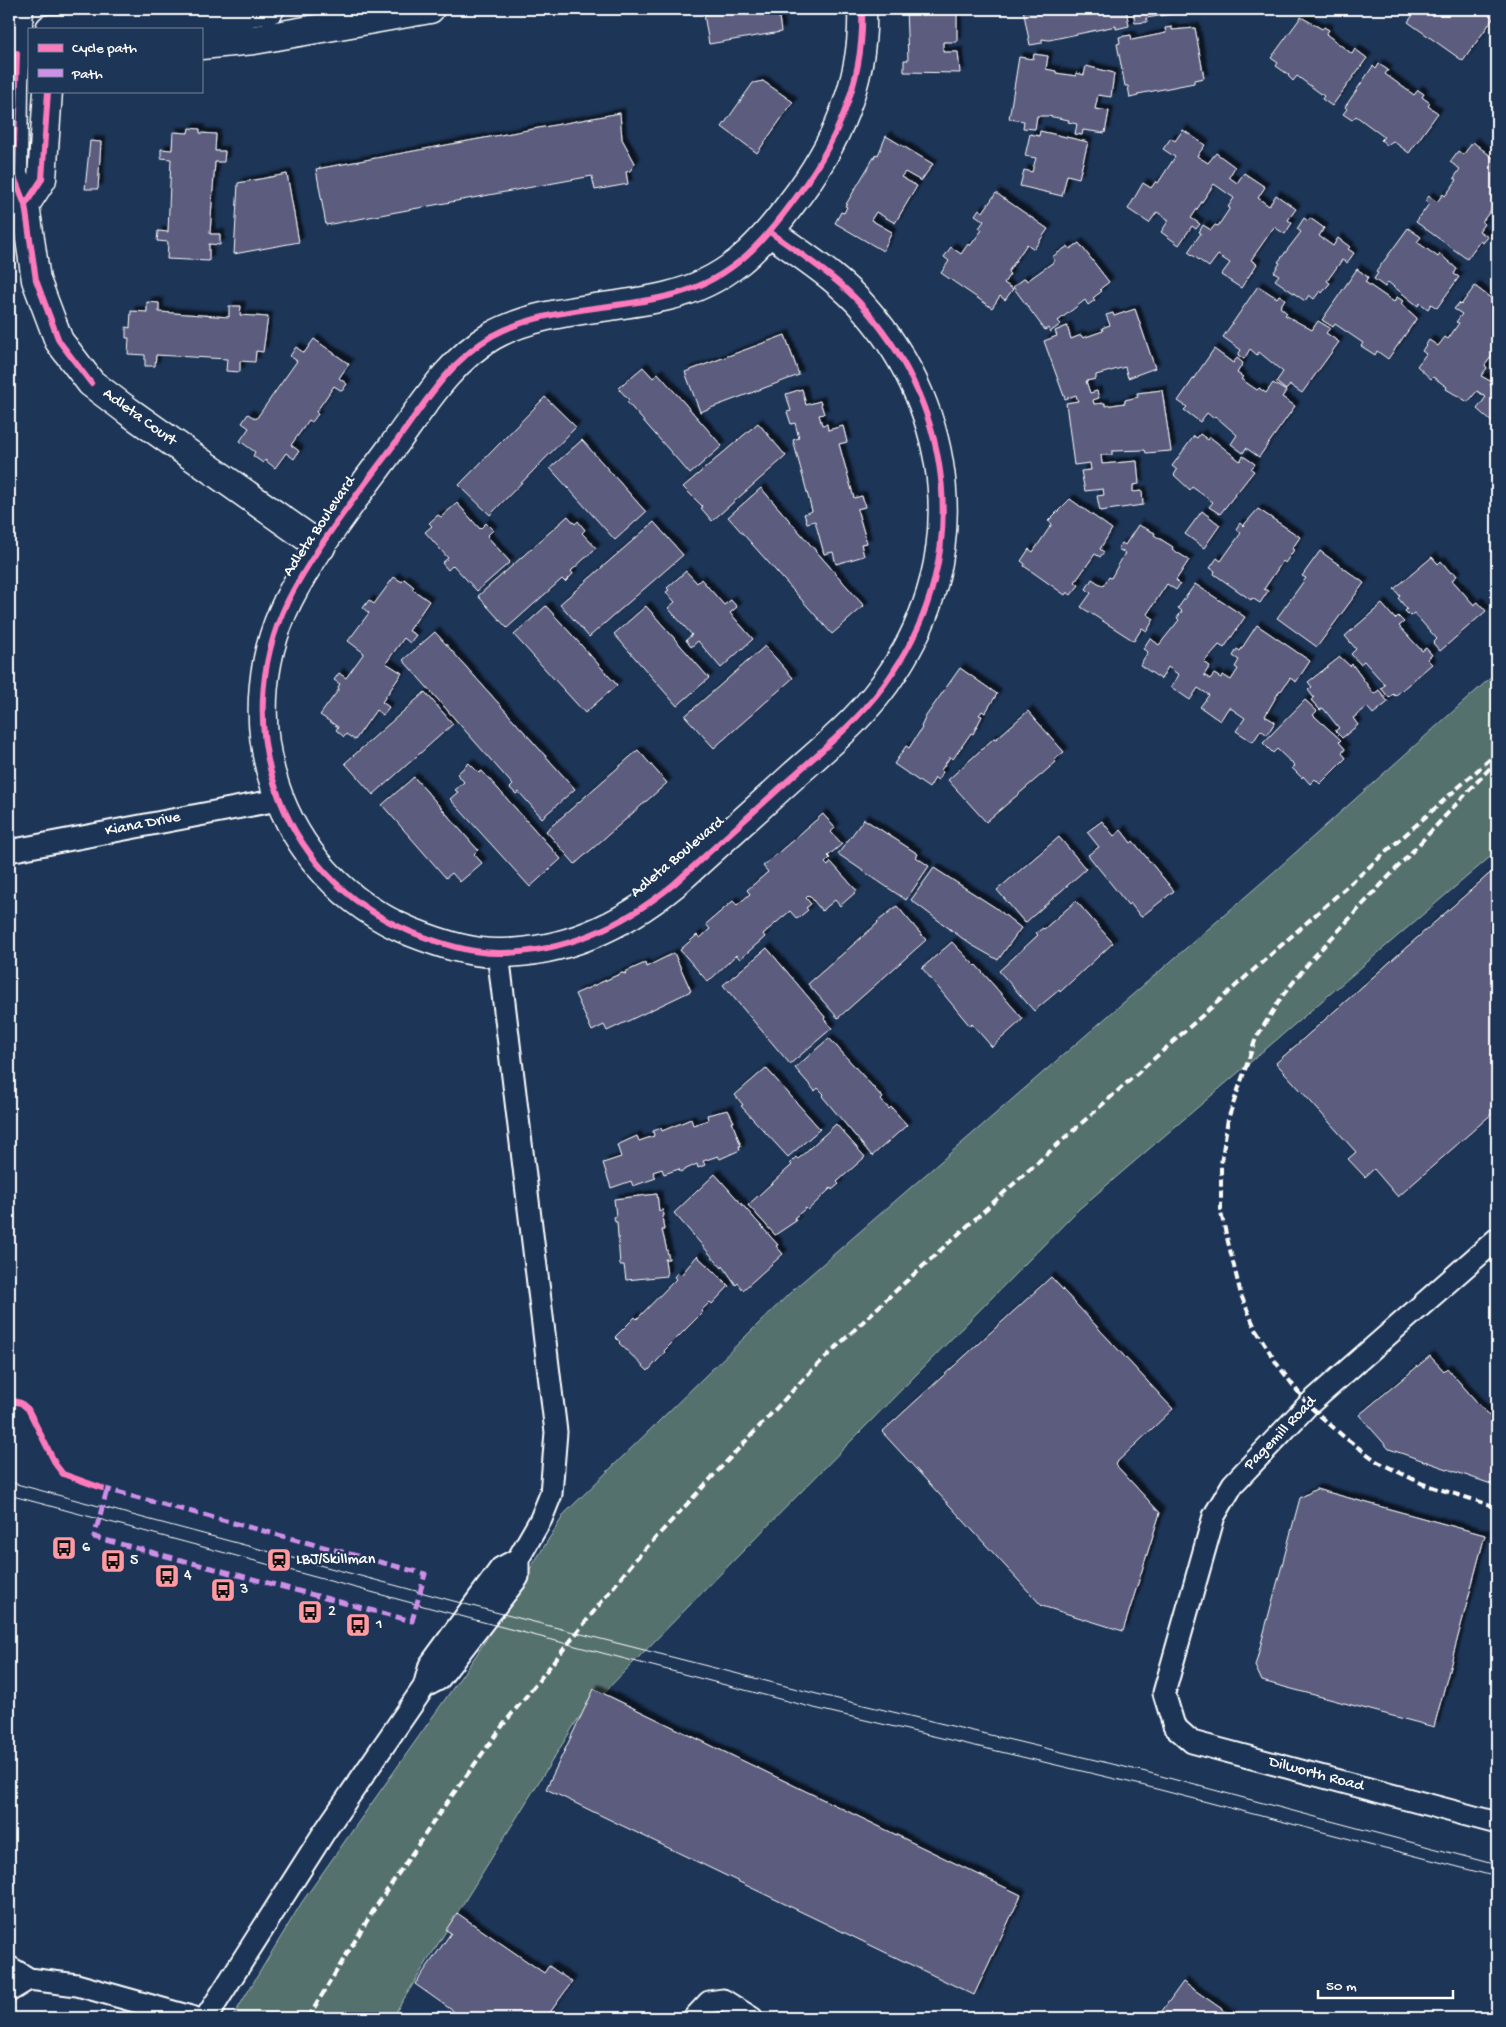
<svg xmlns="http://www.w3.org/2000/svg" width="1506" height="2027" viewBox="0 0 1506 2027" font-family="'Gochi Hand',sans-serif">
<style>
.green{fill:#55716e;stroke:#aab8b6}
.building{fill:#5c5c7e;stroke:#fff;filter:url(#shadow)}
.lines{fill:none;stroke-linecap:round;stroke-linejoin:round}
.street-casing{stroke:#fff;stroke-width:25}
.secondary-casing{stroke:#fff;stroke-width:31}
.street{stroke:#1d3557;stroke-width:21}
.secondary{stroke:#1d3557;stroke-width:28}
.tram{stroke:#fff;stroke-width:1}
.rail{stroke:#fff;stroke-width:4;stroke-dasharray:8 4;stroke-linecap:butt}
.quiet{stroke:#ce8fe9;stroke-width:5;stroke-dasharray:10 5;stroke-linecap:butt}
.cycleway-casing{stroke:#1d3557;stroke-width:9}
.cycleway{stroke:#fd7abc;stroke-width:6}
.labels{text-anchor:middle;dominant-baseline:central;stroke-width:4.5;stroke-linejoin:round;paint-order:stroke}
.street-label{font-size:16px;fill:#fff;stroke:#1d3557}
.poi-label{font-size:16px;fill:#fff;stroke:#1d3557;text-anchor:start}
</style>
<defs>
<filter id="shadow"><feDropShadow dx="4.5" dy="-4.5" stdDeviation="1" flood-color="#0009"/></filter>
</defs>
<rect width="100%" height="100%" fill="#1d3557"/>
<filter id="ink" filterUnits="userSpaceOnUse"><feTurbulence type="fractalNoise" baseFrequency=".02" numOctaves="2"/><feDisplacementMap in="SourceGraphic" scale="10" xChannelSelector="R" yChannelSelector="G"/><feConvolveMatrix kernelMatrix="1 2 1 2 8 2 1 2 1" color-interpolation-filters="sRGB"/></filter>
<g filter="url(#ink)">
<path class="green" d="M1497,672V851L1079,1209L578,1719L392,2018H232L302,1902L477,1654L565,1513L795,1288L1276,870Z"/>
<path class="building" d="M739,9H778L781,32L709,44L704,14Z
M906,9H957V42H943V52H958L960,73L904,72V60H908Z
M1023,9H1126L1129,26L1116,29V26L1049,40L1042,39V43L1030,45Z
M1133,9H1205L1146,18L1147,22L1135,23Z
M1417,9H1497V13L1463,61L1408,22Z
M1301,17L1322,29L1324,27L1329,30L1326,34L1352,54L1355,49L1367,58L1332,106L1322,99L1324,96L1297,76L1293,81L1288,76L1289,75L1276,66L1278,63L1271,58Z
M1172,27V30L1195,28L1204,78L1194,80V83L1138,94V96L1130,98L1128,86H1125L1117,44L1120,43L1119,37L1131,35L1132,40L1166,33L1165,28Z
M1034,54L1048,56L1046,69L1056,71V73L1076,76V73L1084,75L1086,66L1114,73L1111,97L1098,95L1095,109L1109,111L1105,133L1083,130L1082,135L1075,134L1077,124L1068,122L1069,120L1048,116H1037L1035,129L1023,128L1024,121L1009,119L1019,57L1033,59Z
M1379,64L1388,70L1385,74L1414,95L1418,90L1424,94L1422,97L1430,103L1428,106L1438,113L1409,153L1393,141L1387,145L1381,140L1384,137L1356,116L1352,120L1343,114L1347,109L1345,107L1373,66L1376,69Z
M763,81L793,102L757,153L722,127L753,83Z
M620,113L622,139L635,163L630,171L626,172L628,184L595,190L592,176L326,225L316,169Z
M189,128L200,129V133L216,134L215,151H225L224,162H215L212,203L210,234H220V245L209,244V261L167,259L168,242L157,241L158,231L168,232L171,159L161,158V149L172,150L173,132L188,133Z
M1183,130L1205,145L1197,156L1208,163L1216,153L1235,167L1229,177L1237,183L1244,173L1265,187L1258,198L1269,206L1276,195L1296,209L1288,220L1292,223L1285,234L1274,227L1251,260L1257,264L1241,288L1221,275L1230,263L1218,255L1209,267L1188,252L1201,233L1199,232L1203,225L1211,230L1215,225L1218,226L1230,208L1228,207L1234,198L1214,184L1191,218L1200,224L1196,229L1192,226L1179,245L1161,232L1169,220L1157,212L1149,223L1128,209L1143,183L1151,188L1156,181L1158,183L1175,157L1163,149L1171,138L1175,141Z
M1040,131L1088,142L1079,178L1067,175L1062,196L1020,186L1024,170L1032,172L1036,158L1025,156L1030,134L1039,136Z
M886,136L933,164L921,181L905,172L901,177L917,186L895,223L876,212L871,220L892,232L883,251L835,223L841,212L844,213L847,207L845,206L876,154L878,155Z
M90,141L101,142L98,189H85Z
M1473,142L1497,161V205L1496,207L1494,206L1482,222L1484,224L1479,231L1488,237L1483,243L1480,241L1467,259L1416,222L1429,204L1425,201L1429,196L1437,202L1443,194L1445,196L1457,180L1454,178L1460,169L1450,162L1458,151L1463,155Z
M287,174L299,242L234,254L238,183Z
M996,193L1048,229L1034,249L1027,244L1008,272L1010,274L1004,283L1013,289L1005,300L1000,296L992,308L941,273L949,261L944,257L951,247L961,254L968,244L970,246L982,230L979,228L984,221L975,215L979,209L983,212Z
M1304,218L1308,221L1310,218L1324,228L1319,236L1333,246L1338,238L1350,247L1348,249L1354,253L1347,263L1342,260L1327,281L1330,283L1322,293L1320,291L1314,299L1309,295L1305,301L1275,280L1279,275L1274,272L1280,263L1278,262L1301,232L1297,229Z
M1408,228L1421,237L1417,242L1438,257L1440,254L1457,269L1454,274L1459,277L1437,308L1431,304L1428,309L1420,303L1418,306L1388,282L1385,287L1374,279L1378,273L1376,272Z
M1079,243L1109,282L1100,289L1102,291L1093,298L1095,300L1088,305L1085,300L1058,321L1061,324L1050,332L1048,328L1045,330L1013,287L1025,278L1027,281L1055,261L1052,257L1068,246L1070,249Z
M1357,269L1368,277L1365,282L1394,302L1397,297L1403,301L1401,304L1417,318L1388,359L1377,351L1375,355L1361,346L1363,343L1335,324L1333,327L1322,320Z
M1258,286L1277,298L1279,295L1285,299L1280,307L1287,313L1285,315L1312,330L1318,321L1330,328L1326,333L1339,342L1302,393L1290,385L1286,390L1276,382L1283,372L1259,352L1257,355L1250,349L1244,359L1238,355L1241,350L1223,337Z
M1475,286L1497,303V349L1485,365L1487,368L1481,376L1492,382L1490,385L1497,390V416L1493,423L1477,409L1486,397L1477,391L1468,402L1446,389L1447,387L1433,377L1431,379L1417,366L1426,354L1422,351L1429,340L1438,346L1445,337L1448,339L1459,323L1456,322L1462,314L1454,309L1459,303L1461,305Z
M147,302L159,303V312L229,317V306H241L240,315L268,317L263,352L256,351L255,362L240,361V372L226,371L227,359L156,355L155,366H145V355L128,354L129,338H126V327L130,328L131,311L147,312Z
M1135,309L1155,368L1128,378L1125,367L1096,375V379L1086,381L1090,393L1097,391L1099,398L1093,400L1094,404L1105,403V406L1125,403V400L1138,397L1137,393L1162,390L1171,451L1146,453L1145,450L1112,451V455H1101L1102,464L1137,461L1139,484L1133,485V492L1142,491L1143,505L1100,511L1097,496L1104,495L1103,489L1085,491L1081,471L1091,470L1090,463L1074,465L1066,403L1078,401L1076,395L1065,399L1044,341L1057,336L1055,331L1067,326L1071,339L1081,335L1083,338L1103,331L1102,328L1110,325L1106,315L1113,313L1114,316Z
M785,335L799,375L700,412L685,372Z
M314,339L349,364L339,378L347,384L342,391L334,386L316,412L318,414L312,422L309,420L291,445L299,451L294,459L286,453L275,468L265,460L263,463L253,456L255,452L240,441L249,428L242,423L248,414L256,419L297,361L290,356L296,347L304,353Z
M1214,349L1233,363L1237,358L1243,363L1237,373L1243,377L1241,379L1257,390L1259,388L1266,393L1273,383L1286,391L1282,397L1295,406L1259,457L1246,448L1243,453L1231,444L1237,435L1215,416L1213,418L1207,413L1200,422L1184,410L1187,407L1178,401Z
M643,367L653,378L658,373L722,446L690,474L627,402L629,400L618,388Z
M802,389L806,405L820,401L824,414L819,415L822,425L827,424L828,430L843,426L847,442L839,444L854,498L862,496L865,507L857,509L867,543L861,544L864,556L836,564L833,552L824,554L815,521L807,523L804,514L812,511L793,440L799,438L795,423L791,424L787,412L791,411L786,394Z
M545,397L576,427L490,515L459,485Z
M758,423L786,456L712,521L701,508L703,507L683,487Z
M1200,434L1208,440L1210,437L1240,461L1243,456L1255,464L1251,469L1254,471L1220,514L1209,507L1213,502L1192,487L1190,490L1174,475L1177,470L1172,466L1194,436L1197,438Z
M582,440L646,512L615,540L550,468Z
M761,488L864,606L832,634L728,517Z
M1070,499L1112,529L1100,549L1104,552L1100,557L1095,554L1075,582L1079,585L1071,595L1067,592L1065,595L1024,566L1025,564L1021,561L1029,549L1033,552L1052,524L1048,521Z
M457,503L480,529L486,523L493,530L487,536L510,562L477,591L453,565L448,570L442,563L448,558L425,532L432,526L429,523L438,515L441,517Z
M1258,509L1300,537L1292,549L1294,550L1285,563L1283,561L1264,589L1268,591L1260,603L1252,598L1251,600L1214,574L1215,571L1210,568L1217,558L1221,561L1241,533L1236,529L1240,523L1243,526Z
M1202,511L1220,525L1204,548L1185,534Z
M568,516L575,524L578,521L585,530L582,533L596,548L571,571L573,574L565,582L562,579L507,628L478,596Z
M654,522L683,555L589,637L560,604Z
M1138,525L1155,533L1154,535L1173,547L1172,549L1189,560L1176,580L1180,584L1176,590L1167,584L1147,614L1154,619L1147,631L1142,628L1134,641L1081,607L1091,593L1086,589L1092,579L1103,586L1109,577L1111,578L1125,553L1118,549L1122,543L1125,545Z
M1320,551L1364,583L1317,647L1277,618L1306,578L1302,576Z
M1432,557L1438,564L1441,561L1451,573L1453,571L1457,576L1452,580L1474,605L1478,602L1486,611L1440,651L1433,643L1437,639L1414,613L1410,616L1405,611L1407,609L1398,598L1400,596L1394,589Z
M686,571L697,583L701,579L724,605L731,600L737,607L730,613L753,639L721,668L698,641L691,647L686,640L692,635L668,608L675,602L666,592L669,590L667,588Z
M394,577L402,582L404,579L414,587L412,589L429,601L409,631L416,635L410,643L404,638L386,663L402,673L382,702L389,707L383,715L376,710L355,740L346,734L344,737L336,730L338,727L320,715L339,689L338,687L340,684L334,680L339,673L346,678L364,653L348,641L369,613L363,608L369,600L374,604Z
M1195,584L1245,617L1224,648L1219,645L1204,662L1210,666L1204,675L1210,679L1214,674L1221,678L1223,675L1231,680L1238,669L1235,667L1239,660L1233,656L1237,649L1240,651L1257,625L1310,661L1296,682L1290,678L1281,691L1280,690L1265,716L1275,722L1267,735L1261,730L1253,742L1236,731L1245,718L1229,707L1220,721L1200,707L1209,695L1198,688L1190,700L1171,687L1179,675L1168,667L1161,679L1140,665L1148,652L1143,649L1150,638L1159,645L1179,620L1177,618L1182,611L1178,608Z
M1382,604L1395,619L1398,616L1404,622L1399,626L1422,651L1426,648L1432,655L1427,659L1432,664L1395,696L1393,694L1389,698L1381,688L1385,685L1364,661L1360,664L1351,654L1356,649L1345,636Z
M546,606L617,685L585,713L514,635Z
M646,606L709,678L677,706L614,634Z
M435,632L575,789L542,818L519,792L516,794L510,788L513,785L403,660Z
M765,646L793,678L714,748L685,716Z
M1340,657L1350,666L1352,664L1374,694L1379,690L1388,702L1373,714L1367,707L1353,718L1358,725L1342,738L1335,731L1339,728L1323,708L1320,710L1311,700L1314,698L1308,690L1312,687L1308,682Z
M960,668L997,694L985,713L982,711L979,715L982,716L973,734L971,733L953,759L950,757L941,770L943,772L938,780L935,778L929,788L894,764L906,746L909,748L922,728L921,727L926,716Z
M425,692L453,724L373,795L345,763Z
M1305,700L1317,711L1313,715L1341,740L1339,742L1345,749L1342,753L1346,758L1320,784L1315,779L1310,784L1303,776L1302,778L1292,768L1295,766L1277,749L1273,753L1263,743Z
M1028,711L1064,752L1054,760L1056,762L986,822L948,780L994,738L996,739Z
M638,750L667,783L575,864L546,831Z
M469,763L479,773L482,771L561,859L530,887L450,799L458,792L455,790L464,782L457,774Z
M414,777L478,850L474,854L482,863L460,882L452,873L446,878L382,805Z
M823,814L835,828L831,832L842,844L828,856L830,858L825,863L828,866L831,862L857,891L840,906L835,900L822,911L809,895L806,898L811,904L806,908L808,910L797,919L790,911L763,934L765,937L740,959L736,955L708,982L680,950L697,935L700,938L710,929L706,924L733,901L737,905L750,894L747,890L768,872L763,866Z
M864,819L918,854L916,857L929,866L906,900L838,854Z
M1102,821L1114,836L1121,830L1131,843L1133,841L1174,891L1141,917L1130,903L1128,905L1088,855L1099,847L1087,832Z
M1059,837L1086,869L1025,923L997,890Z
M1497,867V1113L1495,1111L1398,1197L1374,1169L1365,1177L1348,1159L1356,1152L1276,1063Z
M934,868L996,908L1021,928L998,960L970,944L911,900Z
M1076,901L1113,943L1060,992L1059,990L1034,1011L999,971L1038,935L1036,933L1043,928L1044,929Z
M897,906L926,940L838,1018L808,984L878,923L877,922Z
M952,942L975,966L976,965L1023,1019L992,1047L972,1024L970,1026L922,968Z
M767,948L825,1017L824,1019L832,1028L790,1064L723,985Z
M674,953L691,991L607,1031L604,1025L592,1031L575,994L622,973L626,974L625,972L645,963L646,967Z
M829,1038L883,1098L881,1100L889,1109L891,1107L907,1125L872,1156L822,1096L824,1094L818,1088L815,1091L795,1068Z
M766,1068L820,1129L788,1157L741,1106L743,1105L735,1095Z
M728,1110L734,1122H732L741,1146H739L740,1150L720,1159L718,1156L703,1161L705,1165L698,1168L697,1164L680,1172L679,1169L664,1174L662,1169L653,1172L656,1178L633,1186L631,1181L611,1188L603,1163L621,1157L617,1145L637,1136L639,1141L654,1136L653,1131L661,1128L662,1131L691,1119L693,1125L708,1120L707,1115Z
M836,1124L865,1157L837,1182L839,1184L832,1190L831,1188L808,1210L806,1208L794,1218L796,1221L775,1235L748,1205L792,1165L790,1163L796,1157L798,1159Z
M715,1174L778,1245L776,1246L783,1254L743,1290L738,1283L736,1285L723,1266L722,1268L674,1213Z
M657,1194L659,1211L663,1210L664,1216H662L664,1230H662L669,1259H665L667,1276L626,1280L624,1265H620L617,1222H615L614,1217L616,1216L614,1199Z
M697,1256L729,1286L712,1304L710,1302L701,1311L702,1313L664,1351L665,1352L648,1371L619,1343L620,1342L615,1337L635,1317L637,1319L676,1279L674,1277L678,1272L681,1275Z
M1051,1277L1173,1409L1115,1464L1160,1513L1123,1631L1042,1606L882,1432Z
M1430,1356L1444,1371L1447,1368L1497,1425V1486L1389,1449L1359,1415Z
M1316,1489L1485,1535L1434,1727L1262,1681L1255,1666L1300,1498Z
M594,1689L1021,1895L974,1995L546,1789Z
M457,1913L544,1973L549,1966L572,1982L546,2018H463L415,1984L451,1933L446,1930Z
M1183,1982L1235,2018H1157Z"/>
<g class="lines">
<defs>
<path id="street" d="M9,851L278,800
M1497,1239L1308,1405L1233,1484L1214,1516L1164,1693L1174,1726L1192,1742L1497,1823
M424,1687L439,1679L518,1577V1559L541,1519L551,1494L556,1432L498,953
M9,1967L29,1979L77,1985L195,2018
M9,1991L29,1979
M206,2018L323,1834L424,1687L430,1665L501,1568L518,1559
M694,2018L709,2002L723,2000L752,2018"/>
<path id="secondary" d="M19,9L14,83L13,174L25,205L36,280L59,341L91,383L128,411L321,547
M50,29L185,22L270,9
M201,45L254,40L430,9
M25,205L42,179L48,91
M770,232C803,256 840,279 866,310C955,412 970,558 893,672C867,713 829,744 793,776C753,812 714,848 674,884C625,924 567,952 502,953C471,954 439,943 411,932C275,876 224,715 294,589C322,539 359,492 393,446C422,407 449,361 492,336C544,307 611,310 668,296C726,282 757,250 791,204C835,147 865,82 862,9"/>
</defs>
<use href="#street" class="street-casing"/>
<use href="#secondary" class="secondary-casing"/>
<use href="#street" class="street"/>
<use href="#secondary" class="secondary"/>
<path class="tram" d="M9,1482L491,1611L817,1694L1146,1772L1497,1865
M9,1495L483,1622L814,1708L1141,1785L1497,1877"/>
<path class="rail" d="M1490,768L1311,960L1283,995L1256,1038L1228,1119L1221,1164V1213L1241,1295L1255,1328L1277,1364L1308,1405L1344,1437L1378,1462L1423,1484L1497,1507
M308,2018L373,1911L443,1808L503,1725L635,1560L810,1372L890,1296L1029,1170L1497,753"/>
<path class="quiet" d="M102,1488L425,1574L412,1621L94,1537L107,1490"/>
<defs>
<path id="cycleway" d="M17,53L13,174L25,205L36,280L59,341L91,383
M25,205L42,179L48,91
M770,232C803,256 840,279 866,310C955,412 970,558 893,672C867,713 829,744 793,776C753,812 714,848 674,884C625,924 567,952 502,953C471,954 439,943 411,932C275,876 224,715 294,589C322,539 359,492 393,446C422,407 449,361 492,336C544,307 611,310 668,296C726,282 757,250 791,204C835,147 865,82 862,9
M9,1400L21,1403L28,1409L56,1465L63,1474L102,1488"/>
</defs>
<use href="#cycleway" class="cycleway-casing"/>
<use href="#cycleway" class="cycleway"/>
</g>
</g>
<defs>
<symbol id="bus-square" viewBox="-11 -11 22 22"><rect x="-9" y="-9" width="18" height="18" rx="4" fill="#ff9aa2" stroke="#1d3557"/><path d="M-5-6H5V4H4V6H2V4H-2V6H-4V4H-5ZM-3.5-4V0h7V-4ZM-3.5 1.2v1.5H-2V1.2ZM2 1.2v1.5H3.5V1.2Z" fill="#111"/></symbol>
<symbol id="station-square" viewBox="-11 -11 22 22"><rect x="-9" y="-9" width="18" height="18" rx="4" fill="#ff9aa2" stroke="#1d3557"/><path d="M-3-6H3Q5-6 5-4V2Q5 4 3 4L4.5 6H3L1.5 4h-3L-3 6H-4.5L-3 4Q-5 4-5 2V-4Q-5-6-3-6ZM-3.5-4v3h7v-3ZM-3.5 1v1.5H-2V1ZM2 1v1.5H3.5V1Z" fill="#111"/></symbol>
</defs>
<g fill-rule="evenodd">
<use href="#bus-square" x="50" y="1534" width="28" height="28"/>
<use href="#station-square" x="265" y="1546" width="28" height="28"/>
<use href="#bus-square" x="99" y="1547" width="28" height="28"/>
<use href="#bus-square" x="153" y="1562" width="28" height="28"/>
<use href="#bus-square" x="209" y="1576" width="28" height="28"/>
<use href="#bus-square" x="296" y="1598" width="28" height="28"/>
<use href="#bus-square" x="344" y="1611" width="28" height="28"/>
</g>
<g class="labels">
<g class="street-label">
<text transform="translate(139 418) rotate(36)">Adleta Court</text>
<text transform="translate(320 527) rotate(-56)">Adleta Boulevard</text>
<text transform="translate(143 825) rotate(-11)">Kiana Drive</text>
<text transform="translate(678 858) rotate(-40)">Adleta Boulevard</text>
<text transform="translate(1281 1434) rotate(-46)">Pagemill Road</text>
<text transform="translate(1316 1775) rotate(15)">Dilworth Road</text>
</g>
<g class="poi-label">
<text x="82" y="1548">6</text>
<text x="296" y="1560">LBJ/Skillman</text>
<text x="130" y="1561">5</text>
<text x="184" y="1576">4</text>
<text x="240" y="1590">3</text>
<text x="328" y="1612">2</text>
<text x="376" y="1625">1</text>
</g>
</g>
<rect width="1506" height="2027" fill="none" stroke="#1d3557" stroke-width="30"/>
<rect x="15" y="15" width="1476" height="1997" fill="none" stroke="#fff" stroke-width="2" filter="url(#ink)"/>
<rect x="28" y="28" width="175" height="65" fill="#1d3557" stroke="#77869a"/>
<rect x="38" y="44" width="25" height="8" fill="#fd7abc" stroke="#77869a"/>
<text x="72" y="52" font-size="15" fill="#ffffff">Cycle path</text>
<rect x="38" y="69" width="25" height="8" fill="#ce8fe9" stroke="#77869a"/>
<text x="72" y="78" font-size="15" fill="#ffffff">Path</text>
<path d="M1318 1990v8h135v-8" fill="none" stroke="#ffffff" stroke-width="2.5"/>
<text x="1326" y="1990" font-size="15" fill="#ffffff" stroke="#1d3557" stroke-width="4" paint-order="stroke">50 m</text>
</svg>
